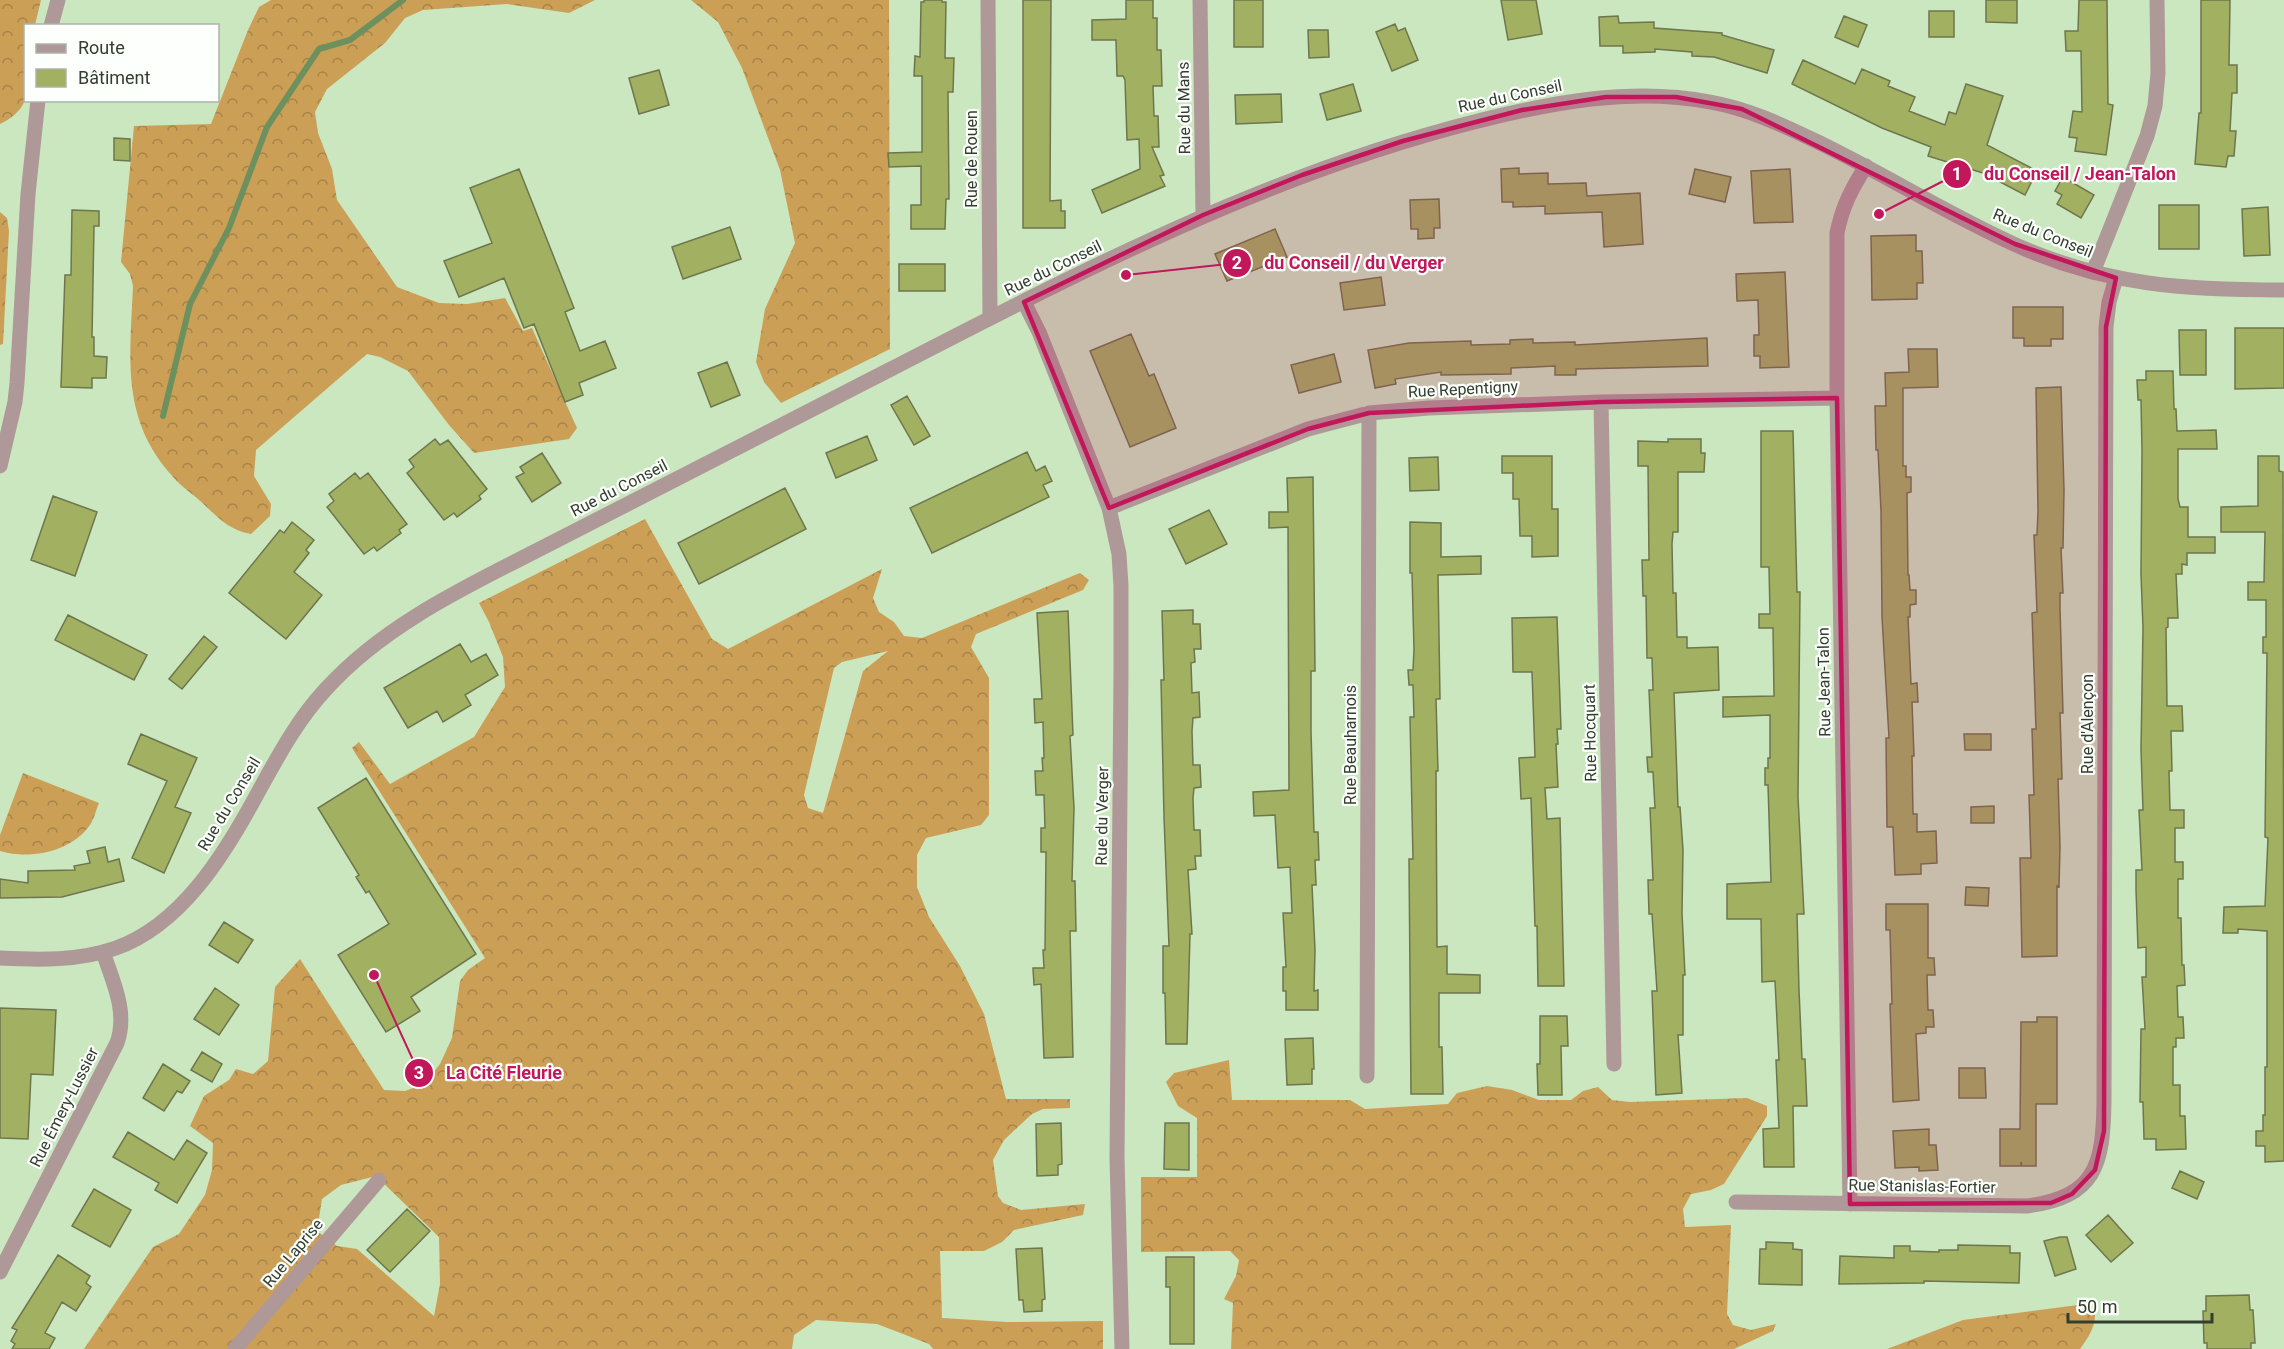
<svg xmlns="http://www.w3.org/2000/svg" width="2284" height="1349" viewBox="0 0 2284 1349" font-family="Roboto,sans-serif">
<style>
.forest{fill:url(#forest-crowns);fill-rule:evenodd}
.lines{fill:none;stroke-linecap:round;stroke-linejoin:round}
.stream{stroke:#6c915f;stroke-width:6}
.building{fill:#a2b062;stroke:#6e764d;stroke-width:1.5}
.minor{stroke:#af9898;stroke-width:15}
.tertiary{stroke:#af9898;stroke-width:15}
.marked{fill:#c2185b;fill-opacity:0.2;stroke:#c2185b;stroke-width:4.5;stroke-linejoin:round}
.labels{text-anchor:middle;dominant-baseline:central;stroke-width:4.5;stroke-linejoin:round;paint-order:stroke}
.street-label{font-size:16px;fill:#333e2f;stroke:#fcfffb}
.leader{fill:none;stroke:#c2185b;stroke-width:2}
.callout-dot{fill:#c2185b;stroke:#fcfffb;stroke-width:2}
.mark-label{font-size:18px;text-anchor:middle;font-weight:bold;fill:#fff}
.callout-label{font-size:18px;text-anchor:middle;font-weight:bold;fill:#c2185b;stroke:#fcfffb;stroke-width:4.5;stroke-linejoin:round;paint-order:stroke}
</style>
<defs>
<pattern id="forest-crowns" width="20" height="18" patternUnits="userSpaceOnUse" patternTransform="scale(1.5)"><rect width="20" height="18" fill="#cc9f57"/><path d="M2 6a3 3 0 1 1 6 0M12 15a3 3 0 1 1 6 0" fill="none" stroke="#a68348"/></pattern>
</defs>
<rect width="100%" height="100%" fill="#cae7c0"/>
<path class="forest" d="M0,0H41L35,25L26,26C26,46 29,84 24,102C21,111 9,120 0,124Z
M271,0H595L569,13L507,4L423,10L405,18L385,43L327,89L315,112L318,133L332,169L337,200L397,287L439,303L467,304L505,298L523,331L532,328L577,428L569,439L474,453L449,425L408,371L380,357L367,354L256,450L254,476L271,504L270,516L251,534C227,530 216,515 198,499C190,492 181,486 174,478C120,420 130,358 133,286L130,274L121,262L134,126L211,124L248,30L259,7Z
M691,0H889L890,349L781,403L764,382L756,362L765,309L795,243L780,170L742,68L718,22Z
M0,212L7,218L9,231L3,344L0,345Z
M645,519L712,639L728,649L882,569L873,598L879,612L894,622L904,636L922,638L1080,573L1089,580L1083,590L976,634L971,647L989,678V815L981,825L926,838L917,855V887L929,917L960,966L984,1014L1006,1099H1070V1108L1043,1109L1032,1114L1004,1140L993,1160L998,1196L1003,1203L1021,1210L1085,1204L1083,1215L1014,1230L1002,1242L984,1251H940L942,1318L1007,1322L1103,1321V1349H933L929,1344L877,1324L816,1320L794,1335L792,1349H84L153,1247L179,1234L205,1195L212,1170L213,1143L190,1126L204,1096L229,1080L236,1069L253,1074L268,1061L275,987L300,959L384,1090L405,1091L424,1084L440,1064L452,1038L460,981L468,970L485,958L352,748L359,742L390,784L474,737L505,687L503,657L489,622L479,603ZM888,651L863,671L823,813L808,808L804,795L834,668L842,662ZM376,1176L439,1237L440,1284L434,1316L357,1249L337,1246L317,1231L322,1199L341,1185Z
M23,773L99,803C96,810 94,819 90,825C71,852 30,860 0,851V835Z
M1229,1060L1232,1100H1350L1365,1109L1448,1104L1457,1093L1487,1086L1512,1090L1539,1100H1571L1583,1091L1598,1087L1612,1100L1630,1102L1747,1098L1767,1106V1116L1724,1184L1711,1190L1691,1194L1683,1209L1685,1227L1731,1225L1727,1314L1733,1325L1751,1330L1776,1324L1773,1331L1734,1349H1231L1233,1303L1224,1299L1236,1276L1239,1260L1230,1251L1141,1252V1177H1197V1118L1178,1106L1166,1082L1174,1073Z
M2093,1303C2099,1321 2091,1334 2080,1349H1887L1963,1320Z"/>
<g class="lines">
<path class="stream" d="M163,416L190,304L229,228L267,127L319,49L350,40L403,0"/>
</g>
<path class="building" d="M924,0H942V2H946L945,58H954L953,92H948L949,199H946L945,229H911V205H921V166L889,167L888,153L922,152V76H914L915,56L920,57L921,2H924Z
M1023,0H1051L1050,201L1061,200V211H1065V228H1023Z
M1126,0H1153V18H1157V50H1161L1162,86H1153L1154,116H1158L1159,147H1152L1164,175L1160,176L1165,186L1102,213L1092,190L1140,169L1139,139L1127,140L1125,80L1123,76H1117L1116,40H1092V20L1126,19Z
M1234,0H1263V47H1234Z
M1501,0H1536L1542,34L1508,40Z
M1986,0H2017V23L1986,22Z
M2079,0H2107L2108,104L2113,105L2106,155L2075,151L2077,138L2069,137L2073,111L2082,112L2081,51H2066L2065,31H2078Z
M2201,0H2230L2229,65H2237V93H2232L2230,131H2236L2234,156H2228L2226,167L2195,164L2199,113H2201Z
M1929,11H1954V37H1929Z
M1618,16L1619,23L1654,22V28L1722,33V35L1774,50L1767,73L1714,57L1692,56V52L1655,49V52L1623,53V46H1600L1599,17Z
M1844,16L1867,25L1858,47L1835,37Z
M1395,24L1398,31L1405,28L1418,60L1392,71L1376,32Z
M1308,30H1328L1329,57L1309,58Z
M1803,60L1855,84L1862,69L1890,81L1888,86L1915,97L1909,111L1945,125L1949,112L1956,114L1966,84L2003,96L1987,145L2037,171L2025,195L1983,173L1928,156L1931,147L1882,128L1792,84Z
M659,70L669,105L639,114L629,78Z
M1353,84L1361,111L1327,120L1320,94Z
M1281,94L1282,122L1236,124L1235,95Z
M114,138L130,139V161L114,160Z
M1519,168V174L1548,173V184L1586,183L1587,196L1640,193L1643,244L1604,247L1602,212L1545,214V206L1513,207V202H1502L1501,169Z
M519,169L574,308L565,312L580,351L605,341L616,368L579,383L583,395L565,402L534,324L524,328L504,278L459,297L444,261L492,243L470,188Z
M1695,169L1731,177L1725,202L1689,194Z
M1790,169L1793,222L1754,223L1751,171Z
M2063,177L2094,195L2081,218L2057,204L2062,195L2055,191Z
M1439,199L1440,228H1434V238L1418,239V229H1411L1410,200Z
M2159,205H2199V249H2159Z
M2268,207L2270,255L2244,256L2242,209Z
M72,210L99,211V226H94L92,337H94V356L107,357L106,378H92V388L61,387L65,275H71Z
M730,227L741,259L683,279L672,247Z
M1275,229L1287,257L1227,281L1215,254Z
M1916,235V251H1922L1923,283H1917V299L1872,300L1871,236Z
M899,264H945V291H899Z
M1785,272L1789,367L1760,368V356H1754V335H1759L1758,300L1737,301L1736,274Z
M1381,277L1385,305L1344,310L1340,283Z
M2013,307H2063V339H2051V346H2024V338H2013Z
M2235,328H2284V388L2235,389Z
M2179,330H2206V375H2180Z
M1131,334L1149,376L1154,374L1176,428L1130,447L1090,351Z
M1707,338L1708,366L1576,369V375H1555V366L1511,368V374L1441,375V372L1395,379L1396,384L1375,388L1368,350L1409,343L1471,341V345L1510,344V340L1533,339V343L1575,342V345Z
M1908,349H1937L1938,387L1903,388V466H1906V477H1911V492L1907,493L1908,575H1909L1910,590H1916V604L1910,605V617H1908L1911,684L1917,683L1918,702H1912L1914,756H1912L1913,814H1917V832L1936,831L1937,863L1921,864V874L1895,875L1893,827H1887L1886,738H1889L1882,617L1881,511L1878,450H1876L1875,406H1886L1885,373L1909,372Z
M1334,354L1341,382L1299,393L1291,365Z
M727,362L740,395L711,407L698,373Z
M2146,371H2173L2174,409H2176L2177,431L2216,430L2217,449H2178V499L2180,507H2188V537H2215V553H2187V565L2182,564V574H2176L2178,618H2168V627L2166,628L2167,706H2182L2183,731H2171L2172,771H2169L2170,810H2184V828H2175V862H2183V879H2178V918H2181L2182,965H2184L2185,985L2177,986L2178,1017H2183L2184,1038H2176V1047H2173V1085H2180V1116H2185L2186,1149L2156,1150V1139H2144L2143,1102H2140L2141,1029H2145L2142,977H2146V947L2138,948L2136,890V870H2142L2139,810H2143L2141,750L2143,628L2141,574L2142,451L2141,400H2138L2137,380H2146Z
M2061,387L2064,490L2063,548H2061L2063,593H2060V608L2063,713H2060L2062,779H2058L2060,846L2059,887L2057,886V956L2022,957L2020,858H2031L2029,795H2034L2032,729H2036L2032,613L2037,612L2034,535H2037L2038,511L2036,388Z
M907,396L930,436L914,445L891,405Z
M1761,431H1793L1797,592H1800L1798,797L1804,914H1797L1799,990L1802,1059H1805L1807,1106H1793L1794,1167H1764L1763,1129L1779,1128L1776,1060H1779L1775,981L1762,982L1761,919H1727V884L1771,882L1768,785H1765V768H1768V758H1770V715L1723,717V697L1774,696L1773,628H1759V614H1770L1769,567H1761Z
M867,436L877,460L836,478L826,453Z
M435,439L440,445L448,440L487,489L479,496L481,499L457,517L454,513L444,520L407,473L414,467L409,460Z
M1668,439H1701V453H1705L1704,472H1678V532H1673L1672,544L1673,593H1676L1677,637H1687V648L1718,647L1719,690L1674,693L1678,807H1680L1683,850L1682,913L1685,975H1683V1035H1678L1682,1093L1656,1095L1652,991H1657L1652,914H1649L1648,880H1653L1650,808H1655L1653,772H1648L1647,757H1652L1649,690H1653L1652,658H1647L1646,596H1643L1642,560H1649L1648,466H1638V441L1668,442Z
M1027,452L1036,471L1045,466L1052,481L1043,485L1049,497L932,553L910,508Z
M542,453L561,483L532,502L516,477L524,473L520,467Z
M1502,456H1552V509H1558V556L1532,557V536H1520L1519,499H1513V473H1502Z
M2258,456H2279V471L2283,472L2284,1161L2265,1162V1146H2256V1131H2263V1115H2265V1067H2267V931L2238,929V933H2223L2224,907L2265,906L2268,838L2265,837L2267,653H2263V637H2266V600H2248V582H2264L2265,532H2221V507L2258,506Z
M1438,457L1439,490L1410,491L1409,458Z
M355,473L360,479L368,473L407,524L399,530L401,533L377,551L374,547L364,554L327,507L334,501L329,494Z
M1313,477L1315,671H1311V732L1314,832H1318L1319,860H1315L1316,885H1312L1315,950L1314,991L1318,990V1010H1286V991H1283V967H1286L1283,913H1292L1290,867L1278,868L1275,815L1254,816L1253,792L1289,790L1288,527L1269,528V512H1288L1287,478Z
M785,488L806,529L699,584L678,543Z
M53,496L97,512L75,576L31,560Z
M1209,510L1227,544L1186,564L1169,529Z
M292,522L314,540L306,550L309,553L294,572L322,595L286,639L229,593L280,530L284,533Z
M1410,522L1441,523V557L1481,556V574L1438,575L1440,699H1436L1438,771H1436L1437,947L1447,946V974L1480,975V993H1439V1047H1442L1443,1094H1411L1409,859H1413L1410,717H1414L1413,685H1409L1408,670H1413L1414,650L1412,573H1410Z
M1193,610V624H1200L1201,649H1194L1195,662L1191,663L1192,693L1199,692L1200,717L1193,718L1192,731L1193,765H1200L1201,787L1194,788L1193,798L1194,830H1200L1201,856H1195L1196,869L1188,870L1192,934H1190L1187,1044H1166L1165,993H1163V946H1169L1164,817L1161,680H1164L1162,611Z
M1068,611L1073,735L1070,736L1074,808L1072,881H1075L1076,931H1070L1073,1057L1044,1058L1041,984L1034,985L1033,968H1044L1043,950H1045L1046,852H1041V828H1045L1044,795H1036L1035,771H1043L1042,758H1044L1043,722L1035,723L1034,699H1042L1037,613Z
M68,615L147,655L134,680L55,640Z
M1557,617L1561,729H1557L1558,744H1556L1558,787L1545,788L1547,819L1560,818L1564,986H1538L1537,926H1535L1531,798L1521,799L1519,758L1535,757L1532,672H1513L1512,618Z
M204,636L217,647L182,689L169,679Z
M460,644L471,662L486,654L498,675L465,695L471,705L443,722L437,711L408,728L384,688Z
M141,734L197,758L175,807L191,813L164,873L132,858L167,781L128,764Z
M1964,734H1991V750H1965Z
M366,778L476,954L411,997L420,1011L386,1032L338,955L389,924L369,891L366,893L356,877L359,875L318,808Z
M1994,806V823H1971V807Z
M105,847L108,862L119,859L124,881L62,897L0,898V879L28,883V871L75,870L74,866L90,863L87,851Z
M1966,887L1989,888L1988,906L1965,905Z
M1886,904H1928V958H1934L1935,975H1927L1928,1010H1933L1934,1027H1926V1033L1916,1034L1919,1100L1893,1102L1890,1004H1892L1890,930H1886Z
M224,922L253,940L238,963L209,945Z
M215,988L239,1005L219,1035L194,1019Z
M0,1008L56,1010L53,1075L31,1074L28,1139L0,1138Z
M1540,1016H1567L1568,1046H1561L1562,1095H1538L1537,1064H1540Z
M2037,1017H2057V1104H2036V1166H2022L2021,1162V1166H2000V1129H2020L2021,1022H2037Z
M1313,1038L1314,1069H1312V1084L1287,1085L1285,1039Z
M202,1052L222,1064L212,1082L191,1070Z
M163,1064L190,1081L182,1093L177,1091L164,1111L143,1098Z
M1959,1068H1985L1986,1098H1959Z
M1061,1123L1062,1164L1058,1165V1175L1037,1176L1036,1124Z
M1165,1123H1189V1170L1164,1169Z
M1929,1129V1145H1936L1938,1170L1919,1171V1167L1895,1168L1893,1131Z
M128,1132L174,1160L187,1140L207,1153L177,1203L155,1190L159,1183L113,1157Z
M2180,1171L2204,1182L2197,1199L2172,1188Z
M94,1189L131,1210L110,1247L72,1226Z
M407,1209L430,1231L390,1272L367,1250Z
M2108,1215L2133,1243L2111,1262L2086,1235Z
M2060,1237H2067L2076,1269L2055,1276L2044,1241Z
M1766,1242L1793,1243V1249L1802,1250V1285L1759,1284L1760,1249H1766Z
M1958,1245L2010,1246V1253H2020L2019,1283L1924,1281V1283L1839,1284L1840,1256L1894,1258V1246H1910V1251L1939,1252V1250H1958Z
M1042,1248L1045,1299L1042,1300V1311L1024,1312L1023,1300H1019L1016,1249Z
M58,1255L90,1276L86,1283L91,1287L76,1311L62,1302L45,1333L55,1338L49,1349H12L15,1344L11,1341L17,1330L12,1328Z
M1166,1257H1194V1344H1170V1287H1166Z
M2249,1295L2250,1310H2253L2255,1343H2251V1349H2207V1343H2204L2203,1311H2206V1296Z"/>
<g class="lines">
<path class="minor" d="M988,0L990,318
M1200,0L1203,215
M51,26L58,0
M2093,272L2147,136L2155,106L2158,73L2157,0
M1024,302L1039,332L1109,508L1119,554L1121,586V672L1117,1158L1122,1349
M1601,402L1614,1064
M0,466L15,402L17,383L28,194L38,100
M1109,508L1308,429L1369,413L1429,408L1601,402L1837,398
M1367,1076L1369,413
M1736,1202L2027,1206C2096,1197 2103,1165 2104,1102L2106,327L2109,302L2116,278
M1850,1204L1837,398V233C1842,207 1852,188 1866,166
M0,1272L117,1043C128,1012 113,982 103,952
M235,1349L379,1180"/>
<path class="tertiary" d="M0,958C39,960 79,961 116,948C181,925 224,855 255,798C276,760 296,721 326,689C381,628 459,590 532,553C652,492 772,431 891,369C1081,271 1270,173 1478,121C1554,102 1633,87 1710,102C1750,109 1784,126 1820,143C1886,175 1949,215 2016,245C2108,286 2186,290 2284,290"/>
</g>
<path class="marked" d="M1606,97H1676L1742,109L2015,244L2116,278L2106,327L2104,1131L2095,1170L2072,1194L2051,1203L1850,1204L1837,398L1601,402L1369,413L1308,429L1109,508L1024,302L1203,215L1302,175L1403,141L1522,110Z"/>
<g class="labels">
<g class="street-label">
<text transform="translate(1510 96) rotate(-12)">Rue du Conseil</text>
<text transform="translate(1184 108) rotate(-91)">Rue du Mans</text>
<text transform="translate(971 159) rotate(-90)">Rue de Rouen</text>
<text transform="translate(2043 233) rotate(22)">Rue du Conseil</text>
<text transform="translate(1053 268) rotate(-26)">Rue du Conseil</text>
<text transform="translate(1463 389) rotate(-3)">Rue Repentigny</text>
<text transform="translate(619 488) rotate(-27)">Rue du Conseil</text>
<text transform="translate(1824 682) rotate(-91)">Rue Jean-Talon</text>
<text transform="translate(2087 724) rotate(-90)">Rue d'Alençon</text>
<text transform="translate(1590 733) rotate(-91)">Rue Hocquart</text>
<text transform="translate(1350 745) rotate(-90)">Rue Beauharnois</text>
<text transform="translate(229 804) rotate(-59)">Rue du Conseil</text>
<text transform="translate(1102 816) rotate(-89)">Rue du Verger</text>
<text transform="translate(64 1107) rotate(-63)">Rue Émery-Lussier</text>
<text transform="translate(1922 1186) rotate(1)">Rue Stanislas-Fortier</text>
<text transform="translate(293 1253) rotate(-50)">Rue Laprise</text>
</g>
</g>
<path class="leader" d="M1879 214L1957 174M1126 275L1237 263M374 975L419 1073"/>
<g class="callout-dot">
<circle cx="1879" cy="214" r="6"/>
<circle cx="1126" cy="275" r="6"/>
<circle cx="374" cy="975" r="6"/>
<circle cx="1957" cy="174" r="15"/>
<circle cx="1237" cy="263" r="15"/>
<circle cx="419" cy="1073" r="15"/>
</g>
<g class="mark-label">
<text x="1957" y="180">1</text>
<text x="1237" y="269">2</text>
<text x="419" y="1079">3</text>
</g>
<g class="callout-label">
<text x="2080" y="180">du Conseil / Jean-Talon</text>
<text x="1354" y="269">du Conseil / du Verger</text>
<text x="504" y="1079">La Cité Fleurie</text>
</g>
<rect x="24" y="24" width="195" height="78" fill="#fcfffb" stroke="#acb2a9" stroke-width="1.5"/>
<rect x="36" y="44" width="30" height="9" fill="#af9898" stroke="#acb2a9" stroke-width="1.5"/>
<text x="78" y="54" font-size="18" fill="#333e2f">Route</text>
<rect x="36" y="69" width="30" height="18" fill="#a2b062" stroke="#acb2a9" stroke-width="1.5"/>
<text x="78" y="84" font-size="18" fill="#333e2f">Bâtiment</text>
<path d="M2068 1313v9h144v-9" fill="none" stroke="#333e2f" stroke-width="3"/>
<text x="2077" y="1313" font-size="18" fill="#333e2f" stroke="#fcfffb" stroke-width="4.5" paint-order="stroke">50 m</text>
</svg>
